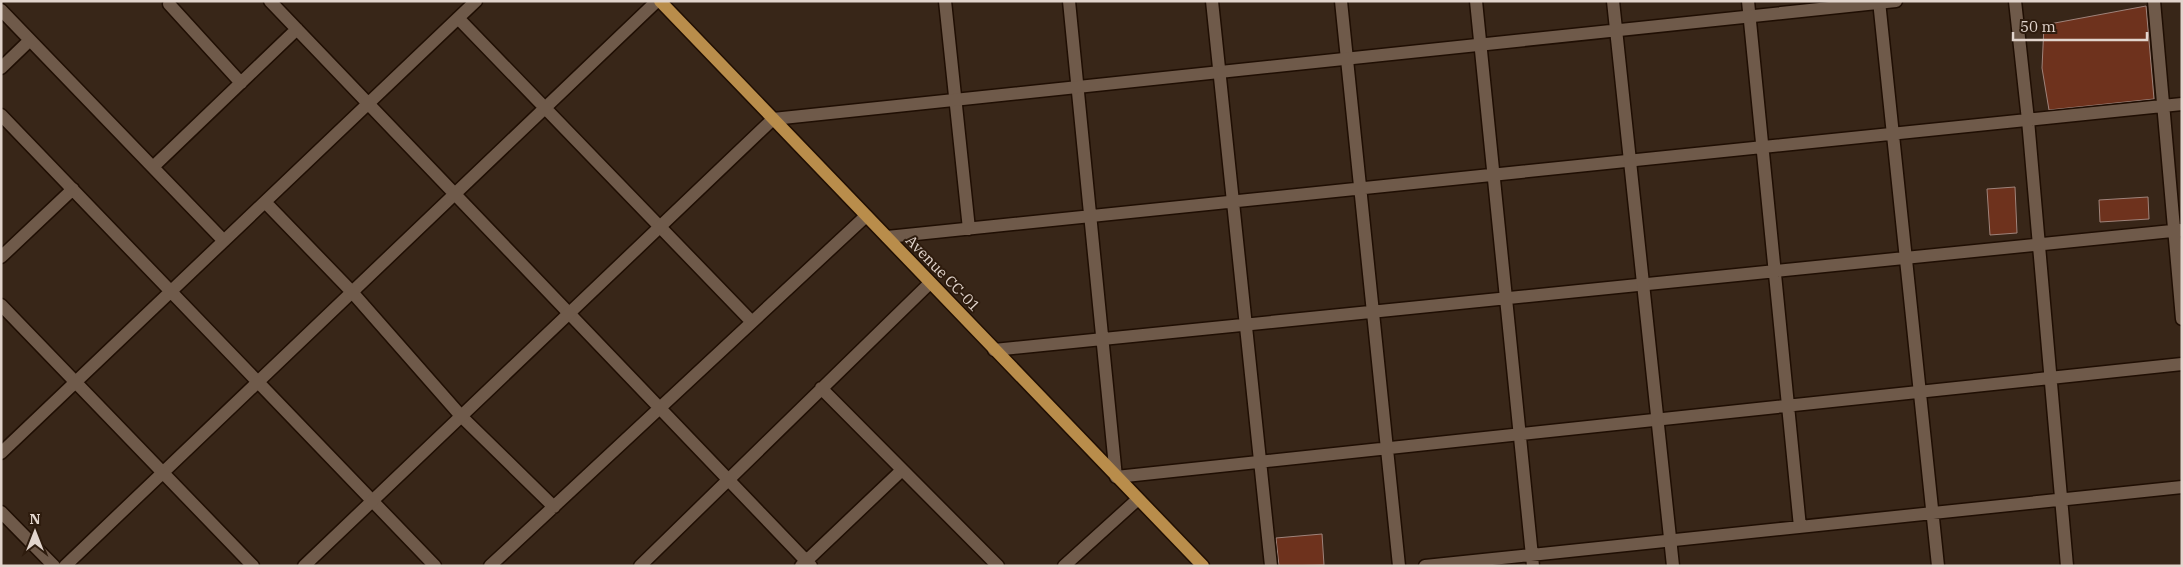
<svg xmlns="http://www.w3.org/2000/svg" width="2183" height="567" viewBox="0 0 2183 567" font-family="'IBM Plex Serif',serif">
<style>
.building{fill:#6e321d;stroke:#9f837a}
.lines{fill:none;stroke-linecap:round;stroke-linejoin:round}
.street-casing{stroke:#1f0e03;stroke-width:15}
.secondary-casing{stroke:#1f0e03;stroke-width:15}
.primary-casing{stroke:#1f0e03;stroke-width:15}
.street{stroke:#6f5a4a;stroke-width:12}
.secondary{stroke:#6f5a4a;stroke-width:12}
.primary{stroke:#b98d4b;stroke-width:12}
.labels{text-anchor:middle;dominant-baseline:central;stroke-width:4;stroke-linejoin:round;paint-order:stroke}
.street-label{font-size:15px;fill:#e2d5cd;stroke:#2e1c0e}
</style>
<rect width="100%" height="100%" fill="#382618"/>
<path class="building" d="M2146,6L2154,99L2049,110L2042,68L2044,25Z
M2015,187L2017,233L1990,235L1987,189Z
M2148,197L2149,219L2100,222L2099,200Z
M1322,534L1324,565L1279,566L1276,538Z"/>
<g class="lines">
<defs>
<path id="street" d="M270,1L811,566
M945,1L969,229
M1069,1L1116,477L2182,364
M1212,1L1271,566
M1341,1L1399,566
M1476,1L1533,566
M1748,1L1800,527
M1879,1L1938,566
M2015,1L2028,120L2067,566
M2154,1L2182,319
M169,4L241,83
M1,10L224,241
M458,18L752,322
M1,68L30,40
M1,115L435,566
M153,167L297,29
M265,202L352,292L461,416L554,507
M887,237L2182,104
M1,257L73,189
M1,305L253,566
M994,350L2182,230
M821,388L998,566
M1,453L476,1
M1,512L54,566
M65,566L657,1
M490,566L866,216
M640,566L930,283
M801,566L902,470
M1064,566L1138,499
M1425,566L2182,487"/>
<path id="secondary" d="M1613,1L1673,566
M304,566L773,119L1896,1"/>
<path id="primary" d="M660,1L1203,566"/>
</defs>
<use href="#street" class="street-casing"/>
<use href="#secondary" class="secondary-casing"/>
<use href="#primary" class="primary-casing"/>
<use href="#street" class="street"/>
<use href="#secondary" class="secondary"/>
<use href="#primary" class="primary"/>
</g>
<g class="labels">
<g class="street-label">
<text transform="translate(943 273) rotate(46)">Avenue CC-01</text>
</g>
</g>
<rect width="2183" height="567" fill="none" stroke="#e2d5cd" stroke-width="5"/>
<g transform="translate(35 532)" stroke="#2e1c0e" stroke-width="4" paint-order="stroke">
<path d="M0-4L9 19L0 12L-9 19Z" fill="#e2d5cd"/>
<text y="-8" font-size="14" font-weight="bold" text-anchor="middle" fill="#e2d5cd">N</text>
</g>
<path d="M2013 32v8h134v-8" fill="none" stroke="#e2d5cd" stroke-width="2.5"/>
<text x="2020" y="32" font-size="15" fill="#e2d5cd" stroke="#2e1c0e" stroke-width="4" paint-order="stroke">50 m</text>
</svg>
